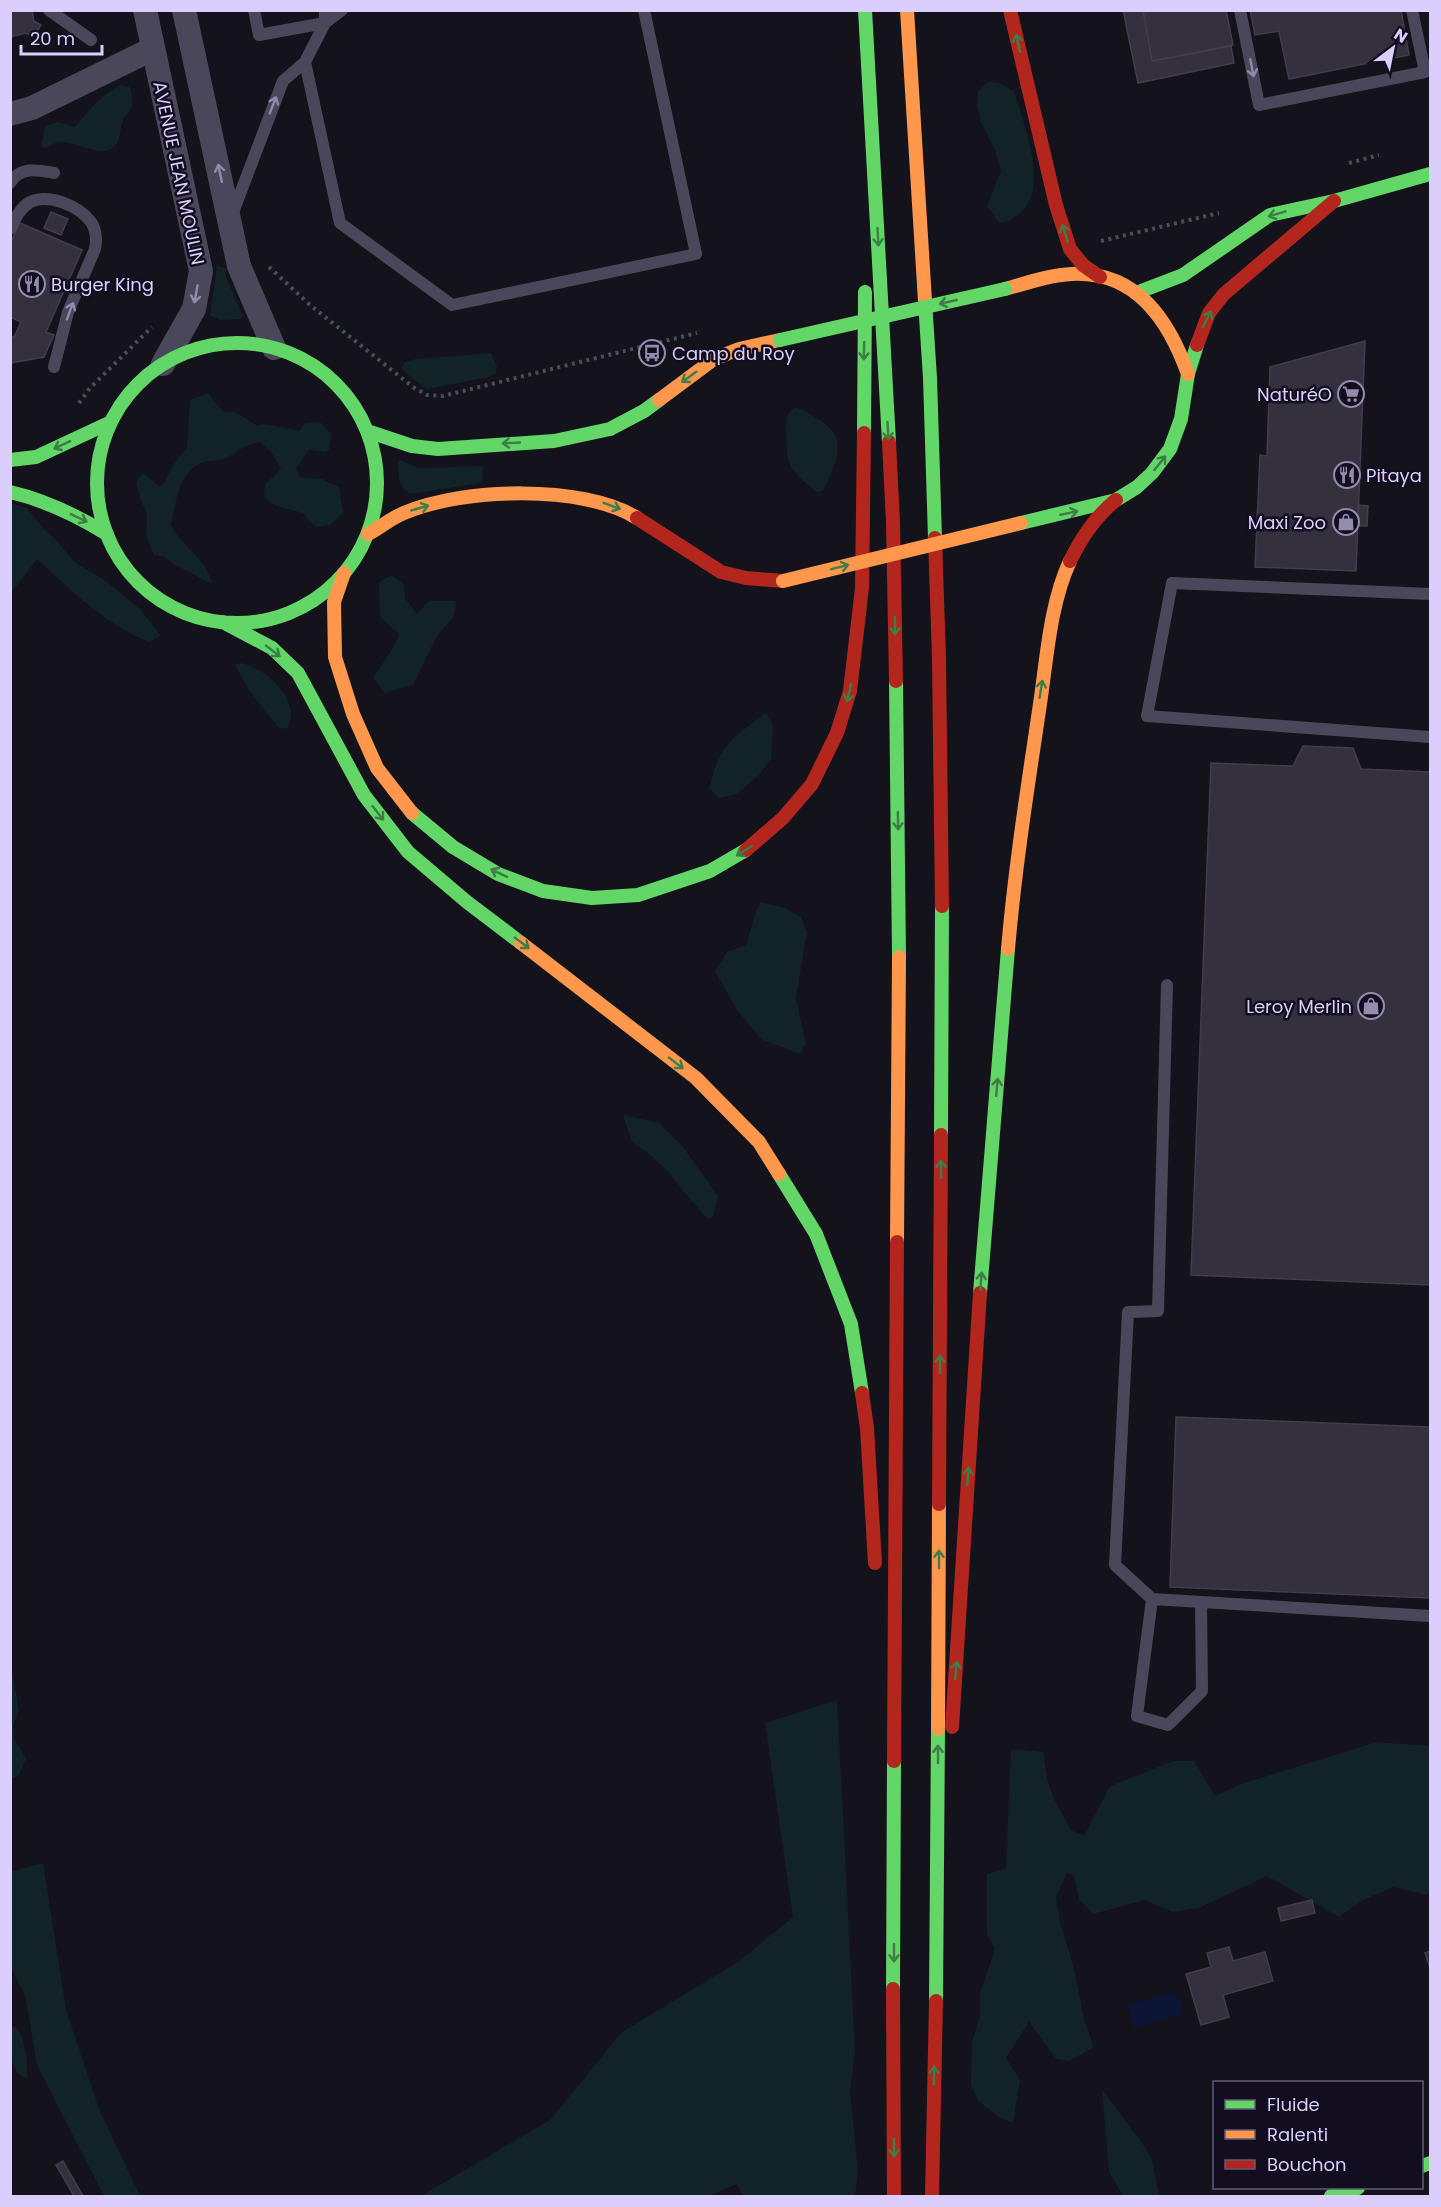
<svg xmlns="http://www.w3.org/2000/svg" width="1441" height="2207" viewBox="0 0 1441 2207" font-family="Poppins,sans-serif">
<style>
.green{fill:#112326}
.water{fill:#0d1537}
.building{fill:#34303d;stroke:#423c4e;stroke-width:1.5}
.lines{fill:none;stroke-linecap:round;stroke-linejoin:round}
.path{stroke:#464e5c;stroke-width:4;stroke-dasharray:3 4.5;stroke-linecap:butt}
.lane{stroke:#4a475b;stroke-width:12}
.street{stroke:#4a475b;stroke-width:24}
.fast{stroke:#63d668;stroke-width:14}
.slow{stroke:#ff974d;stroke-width:14}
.jam{stroke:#b3261e;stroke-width:14}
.fast-bridge{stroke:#63d668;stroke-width:14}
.slow-bridge{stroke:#ff974d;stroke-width:14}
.oneway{stroke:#3f7c47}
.oneway2{stroke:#928aac}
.labels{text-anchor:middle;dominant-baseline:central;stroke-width:5;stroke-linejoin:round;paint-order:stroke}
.street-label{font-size:18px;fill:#dbcefc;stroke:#130e1f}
.poi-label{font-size:18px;fill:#dbcefc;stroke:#130e1f;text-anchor:start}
</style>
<rect width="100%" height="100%" fill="#14121b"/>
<path class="green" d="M988,82L999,83L1014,91C1023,122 1051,190 1019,214C1012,219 1008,222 999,223L987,206L1001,171L995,150L981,122L977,104L978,91Z
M121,85L130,87C132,97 135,105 128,113C125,116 124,117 123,121C120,129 121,135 117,143C106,162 77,141 61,142C55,142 49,146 44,149L41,145L46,126L58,122L75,127C89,111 101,94 121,85Z
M217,266L226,268V277L243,316L241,319L219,320L210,315Z
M491,353L497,366L496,373L489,377L427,389L415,381L401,368L405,362L416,359Z
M208,393L223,412L234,411L256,425L266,424L299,431L305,423L320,422L331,434L329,450L325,452L309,450L296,469L300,477L322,479L339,487L343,512L330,525L315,527L303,513L276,506L264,497L265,485L281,469L272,453L261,442C240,445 239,453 223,459C217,461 210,460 204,462C179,470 176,502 171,525C181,546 208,560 212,584L175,565L165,557L154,555L146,536L147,513L141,501L136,482L143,473L159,486L164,483L173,465L187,447L190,400Z
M795,407C844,430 847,441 823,491L817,492C783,466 787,461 786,420L788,414Z
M400,460L418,468L483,466L482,483L410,494C398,486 398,476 398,462Z
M10,503L27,508L44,529L59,543L74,562L103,579L141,610L161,636L149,642C106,625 71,590 37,559L15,588L11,591Z
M392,575L404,584L405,598L417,614L429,601H456C456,621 447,621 437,637C428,651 422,668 414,684L385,693L373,678L393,648L399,634L380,617L379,582Z
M241,663C263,668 287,688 291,711C292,717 289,724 287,729L278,727L250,692L235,665Z
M766,713L773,725L771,759L759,775L737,794L718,798L710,788C717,746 734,737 766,713Z
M761,902L785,908L801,917L807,932L796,998L806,1044L800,1054L761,1039L737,1010L715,971L727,952L746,945L756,911Z
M623,1115L659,1123L683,1147L718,1196L713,1217L708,1219L683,1191L670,1173L648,1153L632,1142Z
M11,1666L19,1711L13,1725L15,1740L26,1759L19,1775L11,1779Z
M837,1700L855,2050L850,2093L858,2171L855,2196H743L737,2184L709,2196H421L550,2120L622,2032L738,1962L793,1917L765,1723Z
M1377,1742L1430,1746V1892L1426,1895L1393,1887L1363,1900L1339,1917L1267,1876L1199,1908L1172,1912L1145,1900L1093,1914L1079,1899L1074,1876L1067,1873L1056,1897L1060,1922L1074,1968L1084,2019L1094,2047L1069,2061L1056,2059L1029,2022L1006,2058L1020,2080L1013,2123L999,2117L978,2101L971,2085L972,2042L980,2015V1993L995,1949L987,1934V1874L1006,1868L1011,1749L1043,1752L1047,1778L1053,1797L1071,1830L1084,1836L1110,1786L1174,1761H1194L1215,1796L1241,1784Z
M43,1863L66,2010L99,2109L140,2196H104L37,2065L25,1995L11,1969L10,1872Z
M11,2027H16C26,2041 28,2061 27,2078C6,2074 12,2043 11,2027Z
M1102,2089L1145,2147L1152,2160L1159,2196H1123L1109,2172Z"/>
<path class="water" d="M1174,1992L1176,1998H1180L1183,2006L1179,2009L1181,2015L1134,2028L1128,2005Z"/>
<path class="building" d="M10,10H32L34,21L41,25L33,38L26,33L10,37Z
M1123,10H1143L1152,61L1231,46L1234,63L1138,83Z
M1143,10H1226L1233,45L1152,61Z
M1250,10H1401L1409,55L1289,79L1279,31L1255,35Z
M51,212L68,219L61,235L44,228Z
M20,223L82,250L46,332L54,335L44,357L10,363V337H14L21,322L10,317V244Z
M1365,341L1356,571L1255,567L1260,455L1267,456L1270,367Z
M1359,505L1368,506L1367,526H1358Z
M1303,746L1353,748L1361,769L1430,772V1285L1191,1275L1211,763L1293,766Z
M1176,1417L1430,1427V1598L1170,1587Z
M1312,1900L1315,1913L1281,1921L1278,1908Z
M1229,1947L1233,1961L1265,1952L1273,1981L1223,1995L1229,2017L1201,2025L1186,1974L1211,1967L1207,1953Z
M1430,1951V1968L1425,1953Z
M63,2161L83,2196H74L56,2165Z"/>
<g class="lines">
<path class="path" d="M1349,163L1379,155
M1101,241L1219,213
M269,267L310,305L413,387L427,395L443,396L697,333
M79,403L90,388L152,327"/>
<path class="lane" d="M49,10L91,40
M254,10L259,35L325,23L342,10
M1240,10L1259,105L1425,72L1412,10
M305,62L340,223L452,305L696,254L644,10
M10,183C20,166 38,170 54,173
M232,215L283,81L305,62L325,23V10
M10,229C15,219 20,208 30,202C49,193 79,206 91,222C96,229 97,240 95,249L68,312L54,367
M1430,594L1172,583L1147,716L1430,737
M1167,985L1158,1311L1128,1312L1115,1565L1152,1599L1430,1616
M1152,1599L1137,1716L1168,1725L1202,1691L1201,1602"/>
<path class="street" d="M145,10L201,271L194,309L163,364
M184,10L239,266L274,348
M10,114L32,108L152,49"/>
<path class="fast" d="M865,10L889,442
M1136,293L1183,275L1270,215L1334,201L1430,174
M925,301L930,378L935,538
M97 483a140 140 0 1 1 280 0a140 140 0 1 1-280 0Z
M367,431L412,446L438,449L554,441L610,429L644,411L659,400
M864,433L865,292
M10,460L36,457L111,422
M10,492C45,500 76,515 107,534
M1021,523L1116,500L1137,487L1152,473L1170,449L1181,419L1188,374L1197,345
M223,622L272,648L298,673L364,795L408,852L467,902L521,943
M896,681L899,957
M412,813L453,847L498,874L543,891L592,898L638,895L710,871L746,850
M941,1135L942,906
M779,1174L816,1234L851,1324L862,1393
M980,1293L1008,949
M893,1989L894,1761
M936,2001L938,1729
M1422,2166L1430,2163
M1331,2196L1358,2188"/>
<path class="slow" d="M907,10L925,301
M1005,289C1027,283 1049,275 1072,274C1137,271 1169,321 1188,374
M659,400L714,359L739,349L780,340
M368,534C380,528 391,518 404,513C462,488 583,484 637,518
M344,573L334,602L335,657L353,714L377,768L412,813
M521,943L696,1078L759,1142L779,1174
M1008,949C1015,867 1028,785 1040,704C1047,657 1050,604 1070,561
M897,1242L899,957
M938,1729L939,1504"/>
<path class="jam" d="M1010,10L1056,205L1070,249L1083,265L1100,277
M1197,345L1209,313L1224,294L1334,201
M889,442L893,522L896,681
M637,518L721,572L746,578L783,581
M935,538L939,658L942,906
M1070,561C1082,537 1095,517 1116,500
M746,850L783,818L812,784L837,733L850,691L862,588L864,433
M862,1393L867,1428L875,1563
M939,1504L941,1135
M952,1727L980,1293
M894,1761L897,1242
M893,1989L894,2196
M932,2196L936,2001"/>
<path class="fast-bridge" d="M780,340L1005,289"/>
<path class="slow-bridge" d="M783,581L1021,523"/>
</g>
<defs><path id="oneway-shaft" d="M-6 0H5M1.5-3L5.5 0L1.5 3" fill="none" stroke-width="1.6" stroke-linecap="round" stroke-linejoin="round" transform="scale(1.5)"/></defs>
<g class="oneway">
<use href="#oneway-shaft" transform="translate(1018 43) rotate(-103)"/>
<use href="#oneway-shaft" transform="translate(1277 214) rotate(163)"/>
<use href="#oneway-shaft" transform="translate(1065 233) rotate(-108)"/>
<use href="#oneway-shaft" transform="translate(878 237) rotate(87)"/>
<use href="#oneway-shaft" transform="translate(948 302) rotate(167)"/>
<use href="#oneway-shaft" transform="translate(1207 319) rotate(-63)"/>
<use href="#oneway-shaft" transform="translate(864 351) rotate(91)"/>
<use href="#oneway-shaft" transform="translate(689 377) rotate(144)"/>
<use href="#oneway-shaft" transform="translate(888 431) rotate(87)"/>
<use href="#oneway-shaft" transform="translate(511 443) rotate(177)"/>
<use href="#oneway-shaft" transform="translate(62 445) rotate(155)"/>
<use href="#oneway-shaft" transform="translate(1160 463) rotate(-52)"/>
<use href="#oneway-shaft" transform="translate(612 506) rotate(21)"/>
<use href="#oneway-shaft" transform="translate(420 508) rotate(-16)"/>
<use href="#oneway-shaft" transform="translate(1069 513) rotate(-12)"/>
<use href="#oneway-shaft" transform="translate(79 518) rotate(26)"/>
<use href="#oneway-shaft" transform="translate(840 567) rotate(-14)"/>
<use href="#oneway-shaft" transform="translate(895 626) rotate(89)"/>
<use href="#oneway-shaft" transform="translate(273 651) rotate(38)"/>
<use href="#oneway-shaft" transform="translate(1041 689) rotate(-81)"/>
<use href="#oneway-shaft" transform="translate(849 693) rotate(103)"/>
<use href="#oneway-shaft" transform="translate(378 813) rotate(52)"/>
<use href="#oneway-shaft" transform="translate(898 821) rotate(89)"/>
<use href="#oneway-shaft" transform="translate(744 851) rotate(148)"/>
<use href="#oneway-shaft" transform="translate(499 873) rotate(-155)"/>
<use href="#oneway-shaft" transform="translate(522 943) rotate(37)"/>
<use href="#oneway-shaft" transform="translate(676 1063) rotate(38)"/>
<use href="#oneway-shaft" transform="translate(997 1087) rotate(-85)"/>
<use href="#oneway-shaft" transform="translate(941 1169) rotate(-90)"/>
<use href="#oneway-shaft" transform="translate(981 1281) rotate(-86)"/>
<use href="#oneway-shaft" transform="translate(940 1364) rotate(-90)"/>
<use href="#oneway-shaft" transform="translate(968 1476) rotate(-86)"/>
<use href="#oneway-shaft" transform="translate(939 1559) rotate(-90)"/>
<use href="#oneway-shaft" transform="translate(956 1670) rotate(-86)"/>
<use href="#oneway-shaft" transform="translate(938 1754) rotate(-90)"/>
<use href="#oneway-shaft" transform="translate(894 1953) rotate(90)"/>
<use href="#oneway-shaft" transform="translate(934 2075) rotate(-89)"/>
<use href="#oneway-shaft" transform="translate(894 2148) rotate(90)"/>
</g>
<g class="oneway2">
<use href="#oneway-shaft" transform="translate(1252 68) rotate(79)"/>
<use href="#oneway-shaft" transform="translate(273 105) rotate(-69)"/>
<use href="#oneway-shaft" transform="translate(220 173) rotate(-102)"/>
<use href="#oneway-shaft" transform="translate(196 294) rotate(100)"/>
<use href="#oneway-shaft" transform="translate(70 311) rotate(-70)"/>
</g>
<defs>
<symbol id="restaurant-ring" viewBox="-11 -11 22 22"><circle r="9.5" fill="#130e1f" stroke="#958cad" stroke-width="1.5"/><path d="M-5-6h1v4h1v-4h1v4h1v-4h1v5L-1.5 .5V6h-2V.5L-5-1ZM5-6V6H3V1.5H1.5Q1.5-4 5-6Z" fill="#958cad"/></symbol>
<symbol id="bus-ring" viewBox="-11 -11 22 22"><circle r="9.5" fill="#130e1f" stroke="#958cad" stroke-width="1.5"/><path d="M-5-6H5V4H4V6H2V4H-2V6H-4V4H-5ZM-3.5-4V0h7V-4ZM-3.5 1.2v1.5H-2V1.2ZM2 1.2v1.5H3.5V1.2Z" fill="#958cad"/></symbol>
<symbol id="supermarket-ring" viewBox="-11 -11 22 22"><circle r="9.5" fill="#130e1f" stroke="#958cad" stroke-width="1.5"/><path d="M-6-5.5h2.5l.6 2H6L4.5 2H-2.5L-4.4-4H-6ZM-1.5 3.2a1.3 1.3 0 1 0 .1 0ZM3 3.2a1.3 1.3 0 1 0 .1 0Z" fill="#958cad"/></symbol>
<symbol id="shop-ring" viewBox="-11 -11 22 22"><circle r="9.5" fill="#130e1f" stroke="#958cad" stroke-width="1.5"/><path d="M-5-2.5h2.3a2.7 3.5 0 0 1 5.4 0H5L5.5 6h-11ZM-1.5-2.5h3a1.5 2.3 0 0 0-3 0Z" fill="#958cad"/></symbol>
</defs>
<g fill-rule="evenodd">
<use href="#restaurant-ring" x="17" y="269" width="30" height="30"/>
<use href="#bus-ring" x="637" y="338" width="30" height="30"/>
<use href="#supermarket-ring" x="1336" y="379" width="30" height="30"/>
<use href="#restaurant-ring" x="1332" y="460" width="30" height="30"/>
<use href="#shop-ring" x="1331" y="507" width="30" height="30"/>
<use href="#shop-ring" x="1356" y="991" width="30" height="30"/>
</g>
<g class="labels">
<g class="street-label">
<text transform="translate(179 173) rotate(78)">AVENUE JEAN MOULIN</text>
</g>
<g class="poi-label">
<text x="51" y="284">Burger King</text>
<text x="672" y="353">Camp du Roy</text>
<text x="1332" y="394" text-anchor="end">NaturéO</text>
<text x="1366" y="475">Pitaya</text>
<text x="1326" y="522" text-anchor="end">Maxi Zoo</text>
<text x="1352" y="1006" text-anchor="end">Leroy Merlin</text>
</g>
</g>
<rect width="1441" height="2207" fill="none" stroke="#dbcefc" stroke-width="24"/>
<rect x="1213" y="2081" width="210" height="108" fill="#130e1f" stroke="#635b77" stroke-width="1.5"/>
<rect x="1225" y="2100" width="30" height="9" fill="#63d668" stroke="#635b77" stroke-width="1.5"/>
<text x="1267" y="2111" font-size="18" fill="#dbcefc">Fluide</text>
<rect x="1225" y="2130" width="30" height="9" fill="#ff974d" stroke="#635b77" stroke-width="1.5"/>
<text x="1267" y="2141" font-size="18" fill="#dbcefc">Ralenti</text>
<rect x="1225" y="2160" width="30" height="9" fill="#b3261e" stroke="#635b77" stroke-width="1.5"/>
<text x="1267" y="2171" font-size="18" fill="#dbcefc">Bouchon</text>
<g transform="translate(1393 48) rotate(32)" stroke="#130e1f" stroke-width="4.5" paint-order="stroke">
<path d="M0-4.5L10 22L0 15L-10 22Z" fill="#dbcefc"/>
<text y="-9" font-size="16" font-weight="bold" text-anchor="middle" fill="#dbcefc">N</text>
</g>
<path d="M21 45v9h81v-9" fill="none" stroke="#dbcefc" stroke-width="3"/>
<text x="30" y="45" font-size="18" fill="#dbcefc" stroke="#130e1f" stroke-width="4.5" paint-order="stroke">20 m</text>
</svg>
